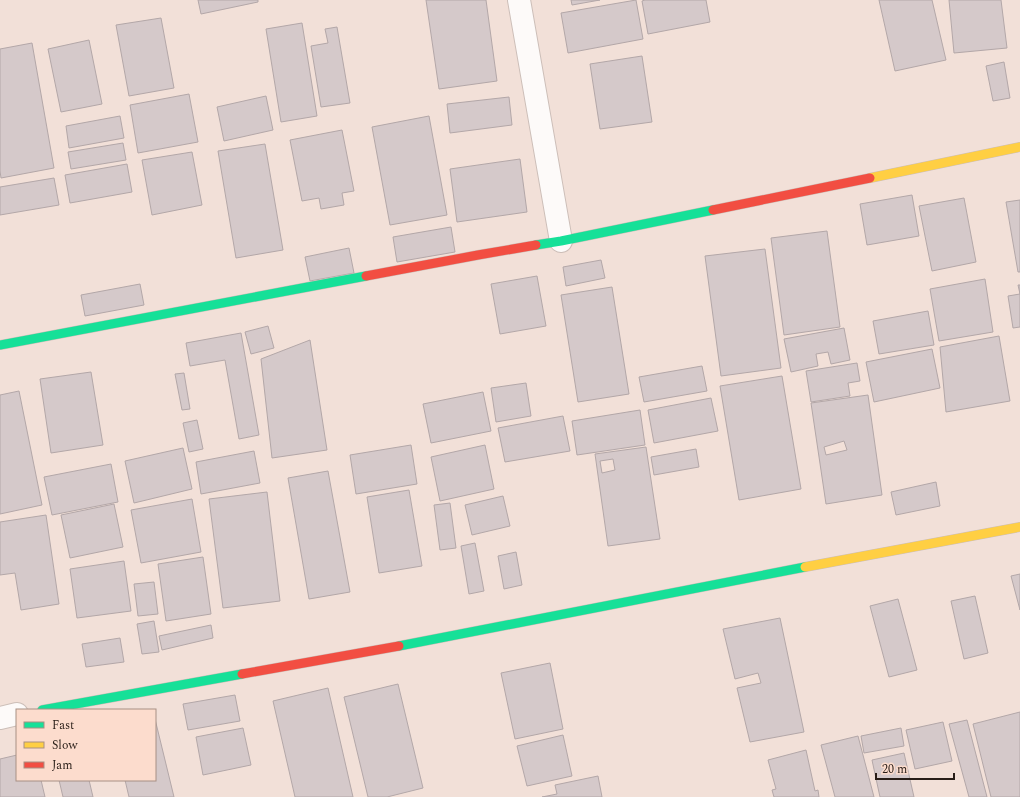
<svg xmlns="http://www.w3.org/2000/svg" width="1020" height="797" viewBox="0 0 1020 797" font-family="Spectral,serif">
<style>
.building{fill:#d5c9ca;stroke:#b3a7a8;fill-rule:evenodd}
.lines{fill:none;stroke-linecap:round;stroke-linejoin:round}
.street-casing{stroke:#ccbeb8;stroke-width:24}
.fast-casing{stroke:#ccbeb8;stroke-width:10}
.slow-casing{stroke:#ccbeb8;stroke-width:10}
.jam-casing{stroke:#ccbeb8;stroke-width:10}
.street{stroke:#fdfaf9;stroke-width:22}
.fast{stroke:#16e098;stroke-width:9}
.slow{stroke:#ffcf43;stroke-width:9}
.jam{stroke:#f24e42;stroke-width:9}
</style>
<rect width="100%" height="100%" fill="#f2e0d8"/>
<path class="building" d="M198,0H258V2L201,14Z
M426,0H486L497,81L439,89Z
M571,0H600L572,5Z
M636,0L643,39L568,53L561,13Z
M645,0H706L710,22L648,34L642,1Z
M879,0H932L946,60L895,71Z
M949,0H1001L1007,48L954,53Z
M161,18L174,88L129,96L116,25Z
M302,23L317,116L281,122L266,29Z
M337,27L350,103L321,107L311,46L328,43L325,29Z
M89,40L102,104L61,112L48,49Z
M32,43L54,168L1,178L0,171V49Z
M642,56L652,122L600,129L590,64Z
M1004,62L1010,98L993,101L986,66Z
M189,94L198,142L138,153L130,105Z
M266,96L273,130L224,141L217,107Z
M509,97L512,125L450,133L447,104Z
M120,116L124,138L69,148L66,126Z
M429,116L447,215L390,225L372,127Z
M342,130L354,191L342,193L344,205L321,209L319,198L302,201L290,140Z
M123,143L126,160L71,169L68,152Z
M265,144L283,250L236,258L218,151Z
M192,152L202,205L152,215L142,160Z
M520,159L527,212L457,222L450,169Z
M127,164L132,192L70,203L65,175Z
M54,178L59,205L0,215V187Z
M912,195L919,236L867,245L860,204Z
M964,198L976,262L932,271L919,206Z
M1020,200V272H1018L1006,202Z
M451,227L455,252L397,262L393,237Z
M827,231L840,327L784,335L771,238Z
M349,248L354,273L310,281L305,257Z
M765,249L781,368L721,376L705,256Z
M601,260L605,278L566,286L563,267Z
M537,276L546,326L500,334L491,284Z
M985,279L993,332L939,341L930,289Z
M140,284L144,305L85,316L81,295Z
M1018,285H1020V327L1013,328L1008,296L1020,294Z
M612,287L629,394L578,402L561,295Z
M928,311L934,345L879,354L873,321Z
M268,326L274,348L251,354L245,332Z
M844,328L850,360L831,364L828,352L816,354L818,366L791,372L784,339Z
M241,333L259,435L239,439L225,360L190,366L186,343Z
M999,336L1010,401L946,412L940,347Z
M310,340L327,450L272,458L261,359Z
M932,349L940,388L874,402L866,362Z
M857,363L860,381L848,383L850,396L811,402L806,371Z
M702,366L707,391L644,402L639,377Z
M91,372L103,445L51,453L40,379Z
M184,373L190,409L182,410L175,374Z
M782,376L801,489L739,500L720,386Z
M526,383L531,416L496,422L491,388Z
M19,391L42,505L0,514V395Z
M483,392L491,431L431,443L423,404Z
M868,395L882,495L826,504L811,403ZM844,441L847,450L826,455L824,447Z
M711,398L718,431L654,443L648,410Z
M640,410L645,445L577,455L572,421Z
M563,416L570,451L505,462L498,428Z
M197,420L203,449L189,452L183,423Z
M411,445L417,484L356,494L350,455Z
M485,445L494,489L440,501L431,457Z
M646,447L660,539L608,546L595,454ZM613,459L615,470L602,473L600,461Z
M183,448L192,489L134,503L125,461Z
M696,449L699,467L654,475L651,457Z
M254,451L260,483L201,494L196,462Z
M111,464L118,502L52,515L44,477Z
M328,471L350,592L309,599L288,478Z
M936,482L940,506L896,515L891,492Z
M409,490L422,566L379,573L367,497Z
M267,492L280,601L223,608L209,499Z
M503,496L510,526L472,535L465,505Z
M192,499L201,552L141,563L131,510Z
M450,503L456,548L440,550L434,505Z
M114,504L123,547L70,558L61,515Z
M46,515L59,604L21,610L15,573L0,575V522Z
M475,543L484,591L469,594L461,546Z
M516,552L522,585L504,589L498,556Z
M203,557L211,614L166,621L158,564Z
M124,561L131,611L77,618L70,569Z
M1020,574V610L1011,576Z
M154,582L158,614L138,616L134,584Z
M975,596L988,653L964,659L951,601Z
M898,599L917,670L889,677L870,606Z
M780,618L804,732L750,742L737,688L761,683L758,673L735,679L723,629Z
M154,621L159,652L142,654L137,624Z
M211,625L213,638L162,650L159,636Z
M120,638L124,662L86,667L82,644Z
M550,663L563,729L515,739L501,673Z
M398,684L423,788L387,797H368L344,697Z
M328,688L353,797H295L273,701Z
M235,695L240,721L188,730L183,704Z
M1020,712V797H991L973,724Z
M155,719L174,797H129L125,780H155Z
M967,720L987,797H969L949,724Z
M943,722L952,761L915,769L906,730Z
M243,728L251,765L203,775L196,737Z
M901,728L904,746L864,753L861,736Z
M563,735L572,776L527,786L517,746Z
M858,736L874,797H835L821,745Z
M806,750L815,791L818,790L819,797H774L772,790L776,789L768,760Z
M904,753L914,797H880L872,760Z
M17,755V780H41L45,797H0V759Z
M598,776L602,797H542L557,794L555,785Z
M59,780H89L93,797H63Z"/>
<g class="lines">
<defs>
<path id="street" d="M519,0L561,241
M0,718L17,714"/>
<path id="fast" d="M536,245L561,241L713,210
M0,345L366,276
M399,646L805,567
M42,710L242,674"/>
<path id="slow" d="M870,178L1020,147
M805,567L1020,527"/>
<path id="jam" d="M713,210L870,178
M366,276L478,255L536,245
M242,674L399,646"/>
</defs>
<use href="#street" class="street-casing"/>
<use href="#fast" class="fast-casing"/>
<use href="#slow" class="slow-casing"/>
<use href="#jam" class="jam-casing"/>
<use href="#street" class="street"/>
<use href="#fast" class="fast"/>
<use href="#slow" class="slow"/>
<use href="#jam" class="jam"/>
</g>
<rect x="16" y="709" width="140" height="72" fill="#fcdccd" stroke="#a79084"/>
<rect x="24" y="722" width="20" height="6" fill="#16e098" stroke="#a79084"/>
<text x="52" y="729" font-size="12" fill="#281d17">Fast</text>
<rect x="24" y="742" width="20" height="6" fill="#ffcf43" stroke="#a79084"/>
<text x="52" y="749" font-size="12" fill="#281d17">Slow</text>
<rect x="24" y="762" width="20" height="6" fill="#f24e42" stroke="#a79084"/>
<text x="52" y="769" font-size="12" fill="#281d17">Jam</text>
<path d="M876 773v6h78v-6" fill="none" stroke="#281d17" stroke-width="2"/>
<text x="882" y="773" font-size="12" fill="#281d17" stroke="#fcdccd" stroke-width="3" paint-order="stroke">20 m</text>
</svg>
